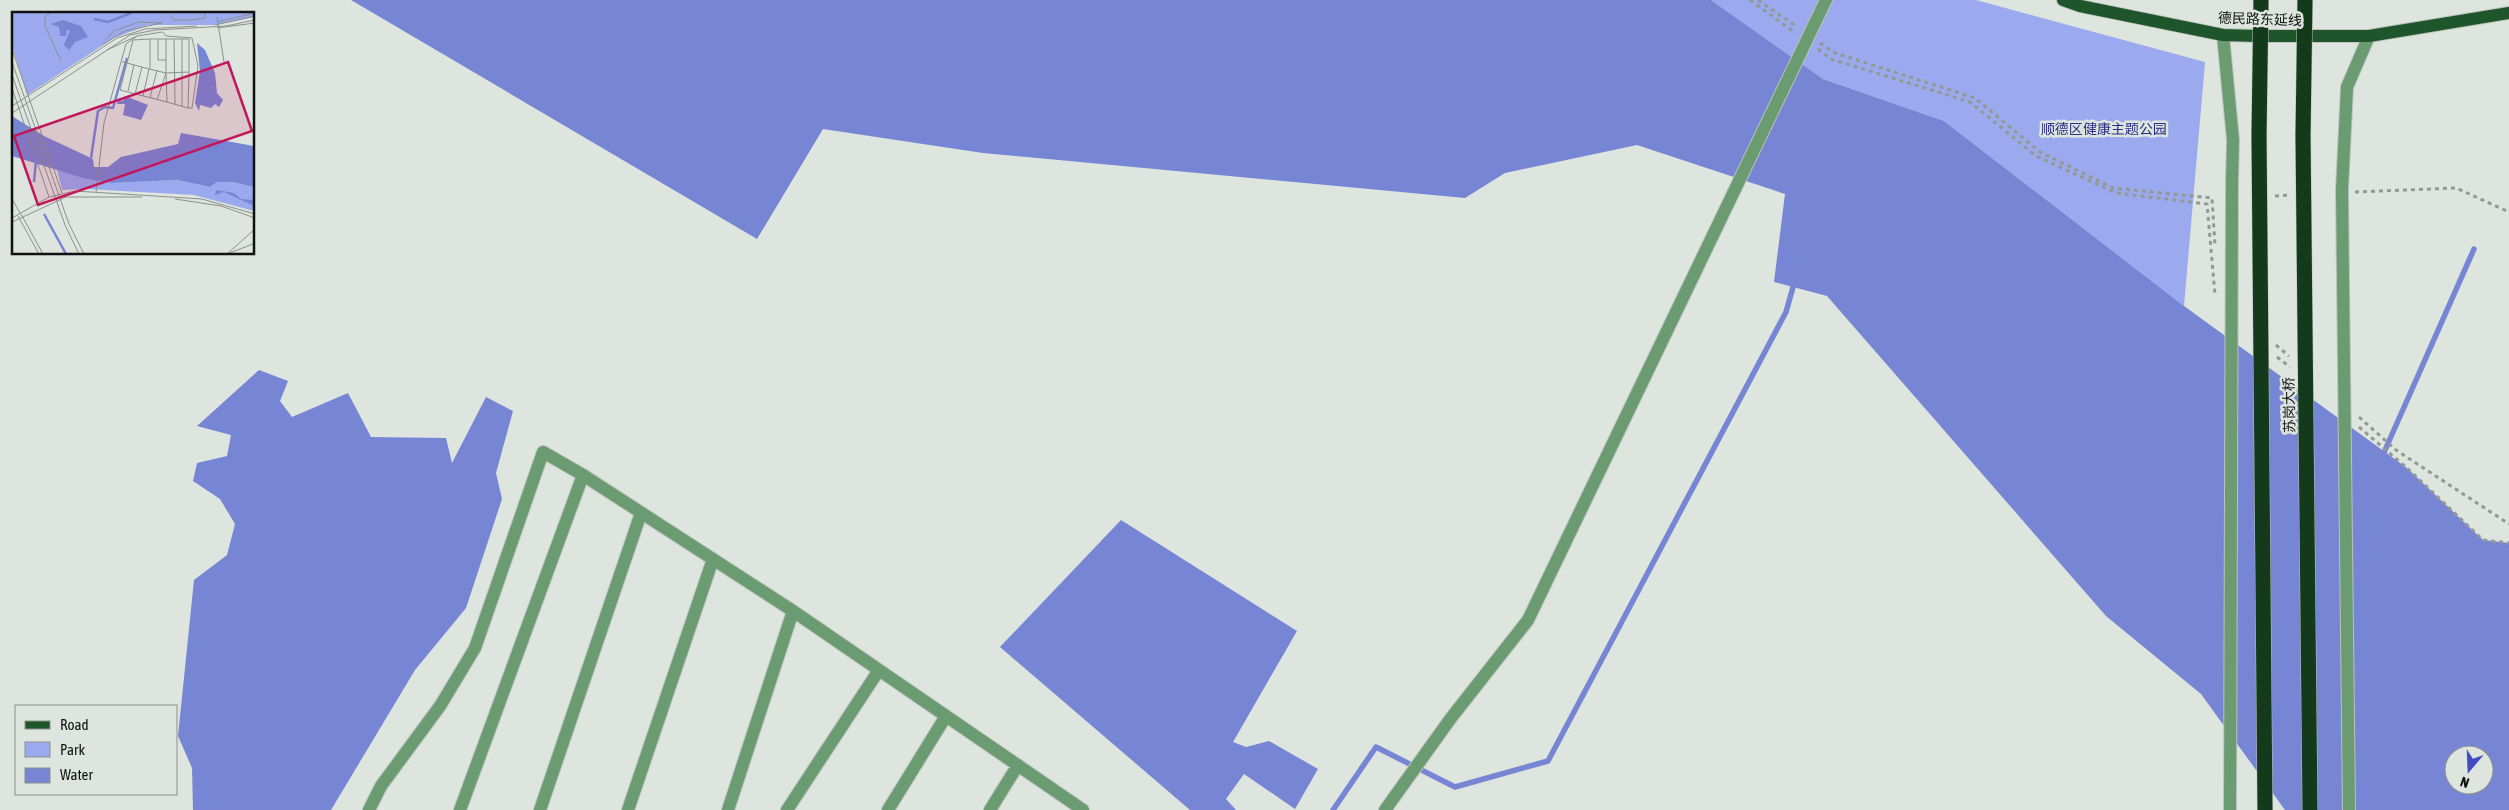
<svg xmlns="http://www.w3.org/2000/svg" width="2509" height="810" viewBox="0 0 2509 810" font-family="'Asap Condensed','Noto Sans SC',sans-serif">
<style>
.green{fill:#9baaee}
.water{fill:#7786d4;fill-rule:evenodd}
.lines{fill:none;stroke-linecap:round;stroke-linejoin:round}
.stream{stroke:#7786d4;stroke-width:5.5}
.minor-casing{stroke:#bdc2bd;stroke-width:14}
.major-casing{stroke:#bdc2bd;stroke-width:14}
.path{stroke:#949894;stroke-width:3;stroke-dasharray:4 4;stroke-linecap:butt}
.minor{stroke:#6a9b71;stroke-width:12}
.major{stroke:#1e552a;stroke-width:12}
.minor-bridge-casing{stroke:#bdc2bd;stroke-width:14;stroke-linecap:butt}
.highway-bridge-casing{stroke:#bdc2bd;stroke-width:16;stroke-linecap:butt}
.minor-bridge{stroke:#6a9b71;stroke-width:12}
.highway-bridge{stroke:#123a1b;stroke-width:15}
.labels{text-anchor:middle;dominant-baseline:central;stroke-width:5;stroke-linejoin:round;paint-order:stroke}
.street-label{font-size:14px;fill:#101211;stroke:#dee4de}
.park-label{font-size:14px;fill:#2a2e89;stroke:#dee4de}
.inset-river{fill:none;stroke:#7786d4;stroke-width:2.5}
.inset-road{fill:none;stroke:#8c908c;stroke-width:1}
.view{fill:#c2185b;fill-opacity:0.15;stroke:#c2185b;stroke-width:2.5}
.inset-edge{fill:none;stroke:#101211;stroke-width:2.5}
</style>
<rect width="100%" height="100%" fill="#dee4de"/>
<path class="green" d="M1711,0H1976L2205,62L2184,306L1944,121L1823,79Z"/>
<path class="water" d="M351,0H1711L1823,79L1944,121L2184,306L2407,468L2483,540L2509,543V810H2285L2201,694L2106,616L1827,296L1774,282L1785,194L1637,145L1505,173L1465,198L983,153L823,129L757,239ZM2454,755H2484V785H2454Z
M259,370L288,381L280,401L292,417L348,393L371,437L446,438L452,463L486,397L513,411L496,473L502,499L466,608L415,670L331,810H193L192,768L178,736L194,580L227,555L235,524L220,499L193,481L197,463L227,456L231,435L197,426Z
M1121,520L1297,631L1233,742L1246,747L1269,741L1318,769L1295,809L1244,774L1226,799L1236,810H1190L1000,647Z"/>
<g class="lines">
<path class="stream" d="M2382,457L2474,249
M1333,810L1376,747L1455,787L1548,761L1786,312L1795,280"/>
<defs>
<path id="minor" d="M2223,35L2233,140L2232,181
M2342,190L2347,87L2369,36
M369,810L381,786L440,706L475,648L543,452L583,475
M460,810L583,475L793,611
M540,810L641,513
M628,810L713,559
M728,810L793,611L1083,810
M787,810L879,670
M888,810L946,716
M990,810L1018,765
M1385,810L1451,718L1528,620L1826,0"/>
<path id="major" d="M2063,0L2080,6L2223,35L2257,36H2369L2509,13"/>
</defs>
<use href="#minor" class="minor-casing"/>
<use href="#major" class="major-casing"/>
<path class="path" d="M1750,0L1794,32
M1758,0L1797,27
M1820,43L1835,53L1975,98L2040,152L2113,188L2212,198L2215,245
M1818,49L1831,59L1970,102L2036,156L2116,193L2207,204L2215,295
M2355,192L2456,188L2509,212
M2275,196L2289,195
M2276,345L2289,356
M2277,357L2290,367
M2359,417L2396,450L2509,524
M2359,427L2407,468L2483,540L2509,543"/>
<use href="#minor" class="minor"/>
<use href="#major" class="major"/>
<defs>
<path id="minor-bridge" d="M2342,190L2349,810
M2230,810L2232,181"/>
<path id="highway-bridge" d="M2261,0L2259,135L2265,810
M2305,0L2303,135L2310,810"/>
</defs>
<use href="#minor-bridge" class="minor-bridge-casing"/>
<use href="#highway-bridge" class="highway-bridge-casing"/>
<use href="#minor-bridge" class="minor-bridge"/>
<use href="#highway-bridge" class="highway-bridge"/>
</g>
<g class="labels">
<g class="street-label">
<text transform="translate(2260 19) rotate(2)">德民路东延线</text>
<text transform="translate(2289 405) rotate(-91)">苏岗大桥</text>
</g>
<g class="park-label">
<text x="2104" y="129">顺德区健康主题公园</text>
</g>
</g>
<g transform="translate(12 12)">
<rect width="242" height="242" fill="#dee4de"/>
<path d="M0,1H242L243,5L202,13H136L102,26L15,83L0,33ZM45,157L100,171L165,168L198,175L205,170H220L242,175V199L182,183L74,177L50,178Z" fill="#9baaee"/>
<path d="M51,8L69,14L76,25L63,30L57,38L52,33L58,18H55L54,24H48L47,15L39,12ZM185,31L193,38L203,61L205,81L211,88L207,95L203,92L199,96L188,93L187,99L183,91L188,59ZM113,84L136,93L129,108L111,103L113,92H105L106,88L111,89ZM0,104L32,124L81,147L82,155H96L109,145L166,132L169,121L242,134V175L220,170H205L198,175L165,168L100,171L71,166L0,144ZM204,178L222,181L229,187L242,188V194L212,180L203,183Z" fill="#7786d4"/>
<path class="inset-river" d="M82,7L96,10L119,1M79,146L86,99L93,95L101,96L115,46M22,170L24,149M32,202L54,242"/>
<path class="inset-road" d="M39,1L33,5V14L49,49M158,3L162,8H180L193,6V1M205,5L212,50M205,10L243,1M203,13L243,4M205,16L243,11M151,20L154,24L180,26L186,54L180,96H176M138,27V57M146,27V48H154M162,27L163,92M93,28L102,19L127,10L150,11M91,32L113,19L150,11M0,37L50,181M95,38L125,24L150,20M0,50L57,212L72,242M110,50H111L115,51L137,57L154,61L177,60V27H138L121,28L115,51L108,78L155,90L154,61V27M0,63L53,213L67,242M0,76L37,185M116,79L122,53M123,82L130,55M131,84L137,57M138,86L145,58M145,88L154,61M155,90L176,96L177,60M0,94L105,26L133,17L185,14M170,94V27M0,101L118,23L143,18L214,14L243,8M84,180L92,111L114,32L125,24M0,187L8,201M163,187L209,194L243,206M9,202L31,242M6,204L27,242M0,206L37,185L63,179L190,187L243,202M0,210L54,185H130M218,241L243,231M215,242L243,217"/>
<path class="view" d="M216,50L240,119L26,193L2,124Z"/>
<rect width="242" height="242" class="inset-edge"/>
</g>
<rect x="15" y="705" width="162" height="90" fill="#dee4de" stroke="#8c908c"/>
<rect x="25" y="721" width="25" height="8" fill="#1e552a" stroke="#8c908c"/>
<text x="60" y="730" font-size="15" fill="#101211">Road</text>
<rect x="25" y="742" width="25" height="15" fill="#9baaee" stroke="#8c908c"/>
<text x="60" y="755" font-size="15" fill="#101211">Park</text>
<rect x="25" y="768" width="25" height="15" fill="#7786d4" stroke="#8c908c"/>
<text x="60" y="780" font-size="15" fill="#101211">Water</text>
<g transform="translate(2469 770) rotate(199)"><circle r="24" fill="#dee4de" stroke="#8c908c"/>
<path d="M0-4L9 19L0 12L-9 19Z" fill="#444cc1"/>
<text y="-8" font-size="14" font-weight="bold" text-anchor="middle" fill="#101211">N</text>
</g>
</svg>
